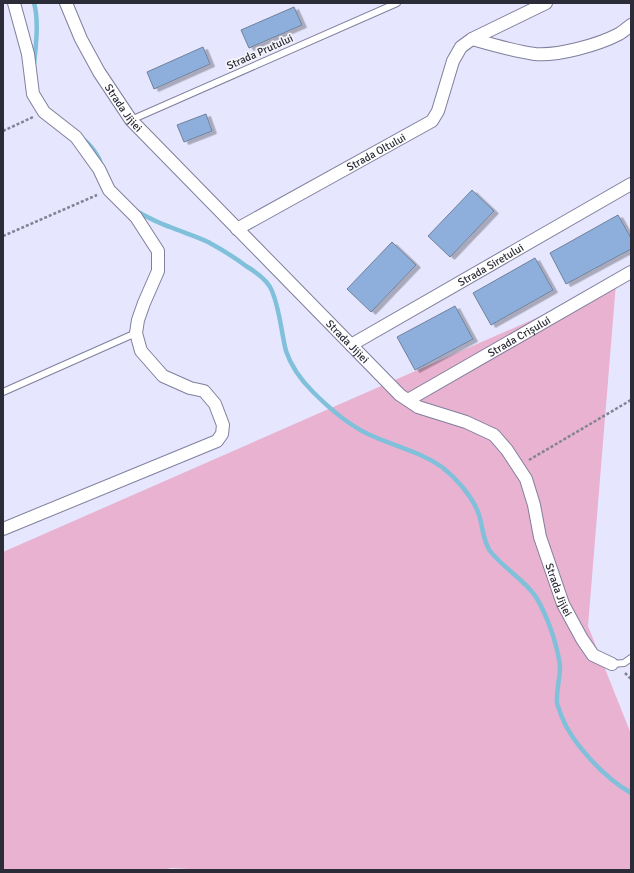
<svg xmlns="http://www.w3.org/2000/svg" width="634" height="873" viewBox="0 0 634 873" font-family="Signika,sans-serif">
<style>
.green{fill:#e8b2d0}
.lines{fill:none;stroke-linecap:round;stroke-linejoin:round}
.stream{stroke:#80c0da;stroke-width:4.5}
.building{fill:#8eafdc;stroke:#6f8199;filter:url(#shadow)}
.lane-casing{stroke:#807f9c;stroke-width:8}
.street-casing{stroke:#807f9c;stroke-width:14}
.path{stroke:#838395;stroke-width:2.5;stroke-dasharray:3 2;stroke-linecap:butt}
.lane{stroke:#fff;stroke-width:6}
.street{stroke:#fff;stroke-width:12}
.labels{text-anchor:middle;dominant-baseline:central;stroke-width:3.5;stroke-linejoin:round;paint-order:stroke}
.street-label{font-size:11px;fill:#2c2c38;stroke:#f5f5fb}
</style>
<defs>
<filter id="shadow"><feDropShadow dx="4.5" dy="2.5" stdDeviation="0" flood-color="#0004"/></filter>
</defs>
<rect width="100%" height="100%" fill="#e6e6ff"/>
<path class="green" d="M616,283L588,626L631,734V870H206L171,868L164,870H3V552Z"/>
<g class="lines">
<path class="stream" d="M34,64C36,46 39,20 34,3
M81,137C91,145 98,153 102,166
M136,211C147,217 158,223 170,227C182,232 196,236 208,242C221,249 234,257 246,266C256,272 268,280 272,291C280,310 281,331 286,351C291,366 302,381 313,392C329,408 347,424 368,434C393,446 419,451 442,467C456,478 471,495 478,512C483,525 482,539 490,551C503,568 524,579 536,597C547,615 558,646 560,667C560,679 556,691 557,703C558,707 560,711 561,715C572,744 605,778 631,793"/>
</g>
<path class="building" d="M294,7L302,25L249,48L241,30Z
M203,47L210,64L154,89L147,72Z
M206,114L212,131L184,142L177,125Z
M472,190L494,211L450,257L428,236Z
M618,215L631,238V249L566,284L550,253Z
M392,242L416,265L371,312L347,289Z
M535,258L553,290L491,325L473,293Z
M455,306L473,339L415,370L397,337Z"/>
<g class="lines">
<defs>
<path id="lane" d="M131,120L397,3
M3,392L136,333
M612,664L624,663L631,658"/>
<g id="street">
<path id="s1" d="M66,3L81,39L99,72L131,120L400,395L418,407L466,422L494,435L507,450L526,479L534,505L540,537L563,604L582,639L593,655L612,664"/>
<path d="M472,39C493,45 513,51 535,54C558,56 598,45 619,34C623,32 627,28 631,25"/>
<path id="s2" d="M237,229L432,121L438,111L453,61L461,47L472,39L546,3"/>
<path id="s3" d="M351,345L631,184"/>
<path id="s4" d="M408,400L631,272"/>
<path d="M3,529L217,441L222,434L223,425L215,404L204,391L190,388L163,376L141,351L136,333L138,320L144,303L158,271V251L136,217L109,190L99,169L76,137L44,112L33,94L28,54L14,3"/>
</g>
</defs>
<use href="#lane" class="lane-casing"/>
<use href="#street" class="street-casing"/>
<path class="path" d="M3,131L33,117
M3,236L97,195
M529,460L631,400
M625,673L631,679"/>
<use href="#lane" class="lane"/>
<use href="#street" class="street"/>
</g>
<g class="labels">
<g class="street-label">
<text transform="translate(260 52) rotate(-24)">Strada Prutului</text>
<text stroke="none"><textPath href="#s1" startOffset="120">Strada Jijiei</textPath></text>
<text stroke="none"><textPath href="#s2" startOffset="159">Strada Oltului</textPath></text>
<text stroke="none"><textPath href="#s3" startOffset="161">Strada Siretului</textPath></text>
<text stroke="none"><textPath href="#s4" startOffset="128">Strada Crișului</textPath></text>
<text stroke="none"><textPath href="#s1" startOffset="444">Strada Jijiei</textPath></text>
<text stroke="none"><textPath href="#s1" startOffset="792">Strada Jijiei</textPath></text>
</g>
</g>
<rect width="634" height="873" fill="none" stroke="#2c2c38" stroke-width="8"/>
</svg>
